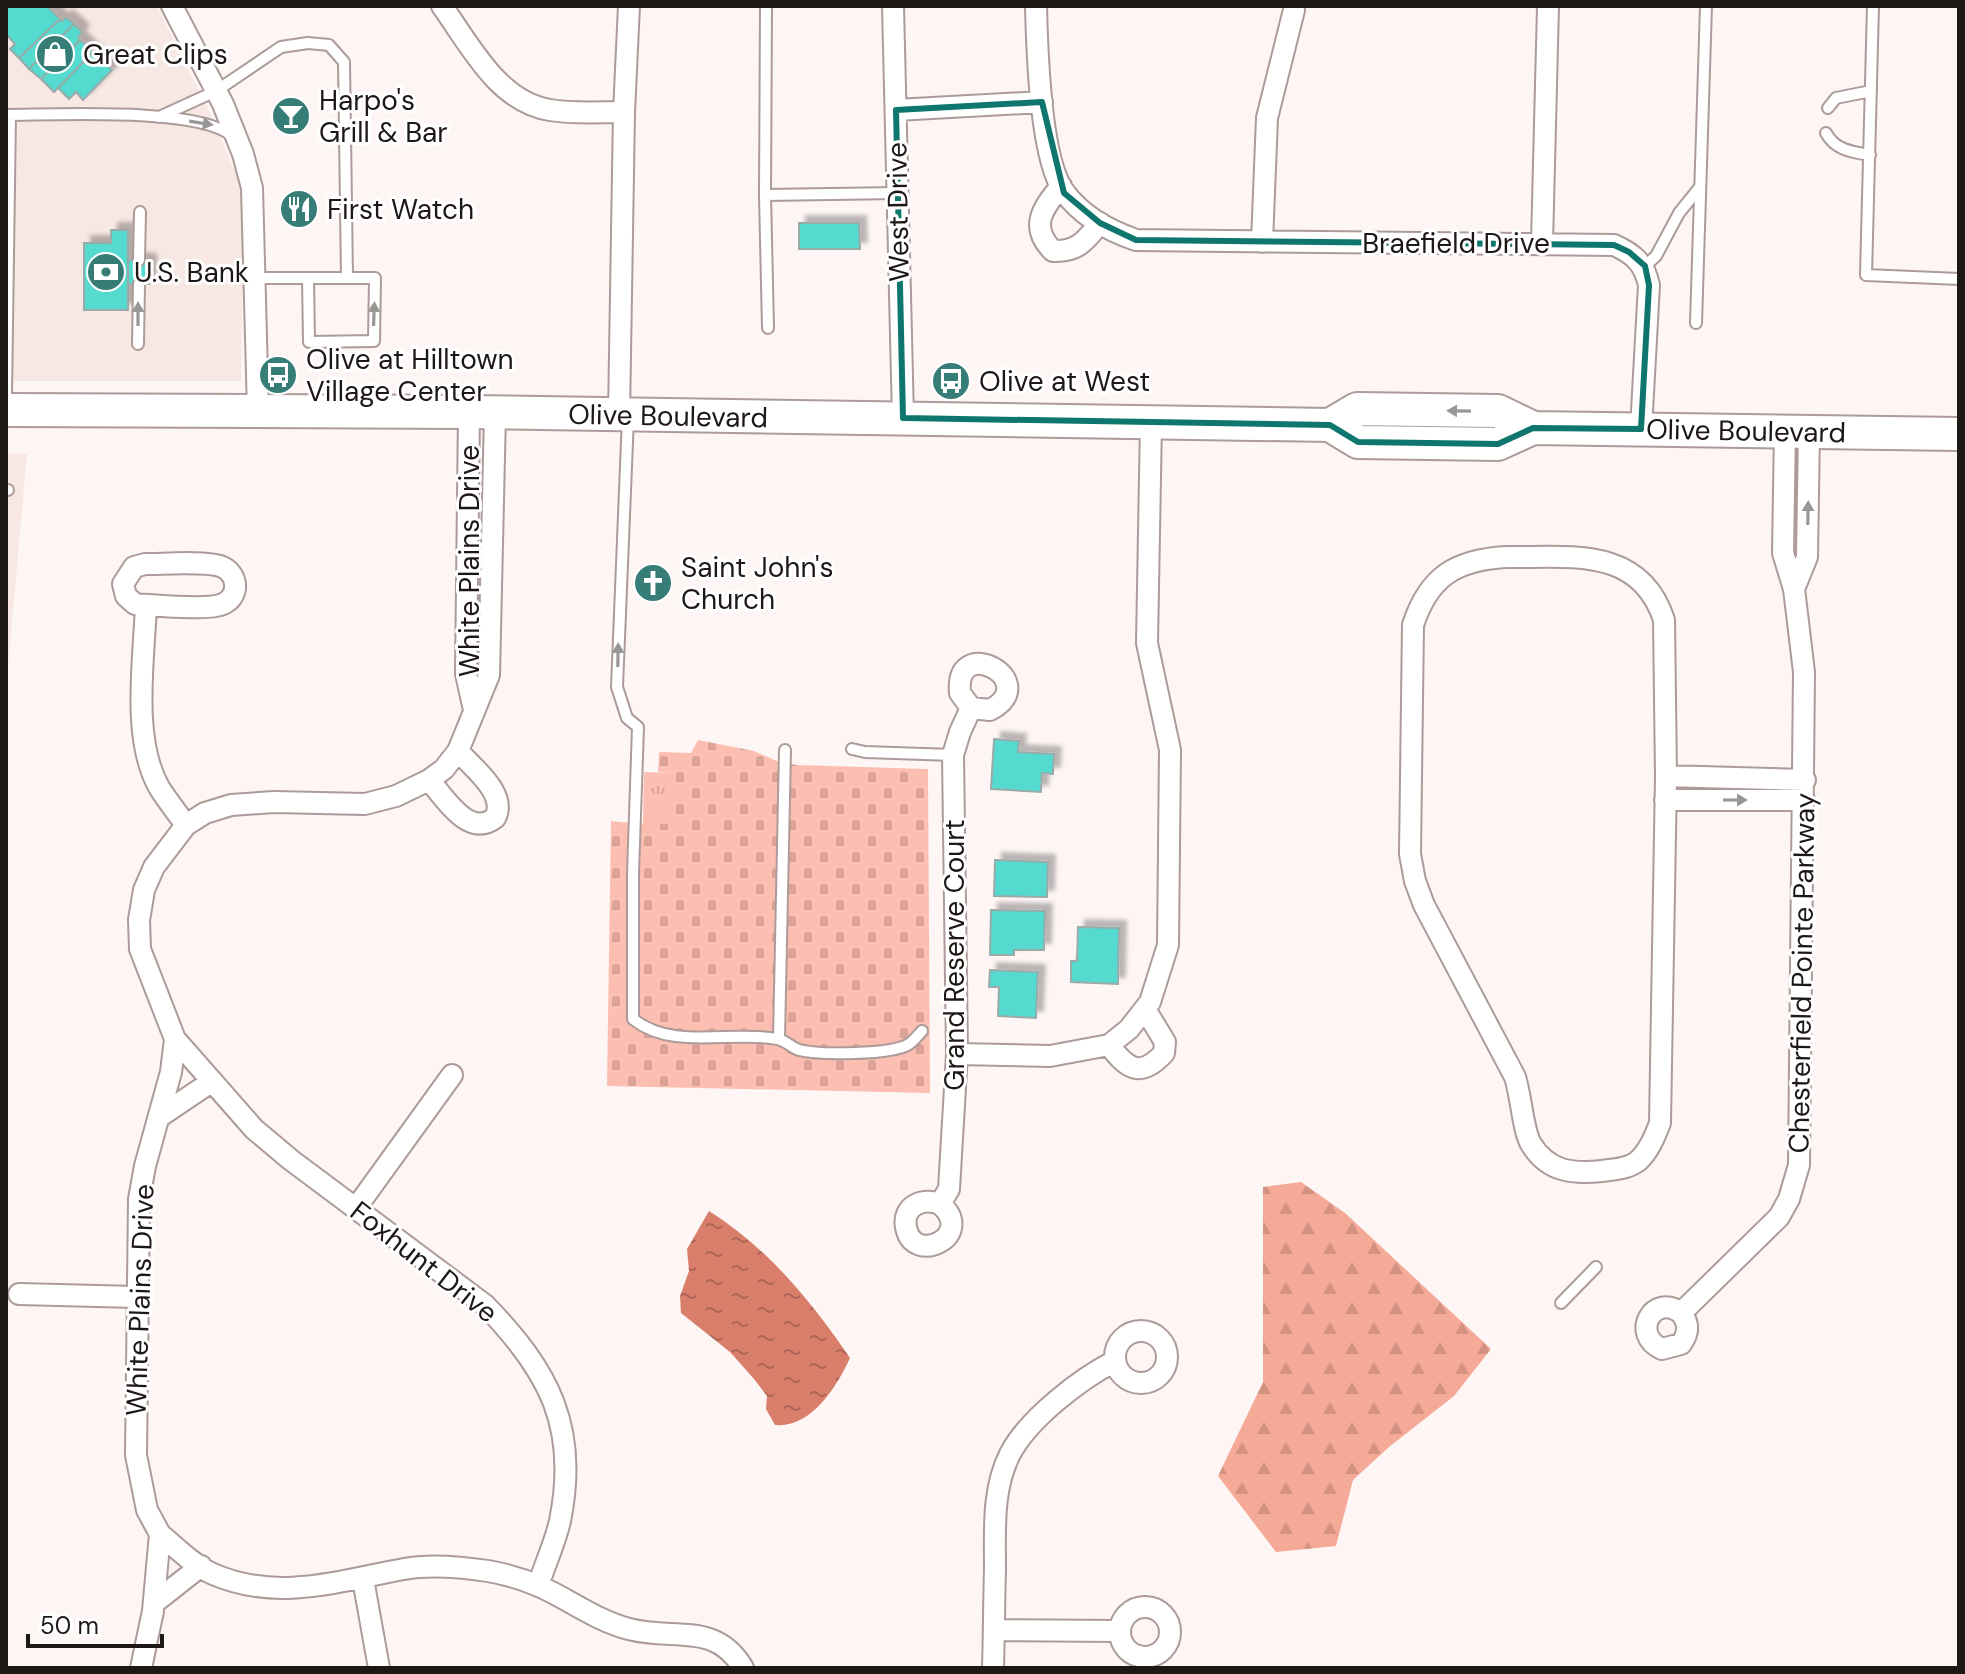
<svg xmlns="http://www.w3.org/2000/svg" width="1965" height="1674" viewBox="0 0 1965 1674" font-family="'DM Sans',sans-serif">
<style>
.built{fill:#f8e8e4}
.forest{fill:url(#forest-firs)}
.cemetery{fill:url(#cemetery-stones)}
.park{fill:url(#park-tufts)}
.water{fill:url(#water-ripples)}
.building{fill:#54dad0;stroke:#99aba9;stroke-width:2;filter:url(#shadow)}
.lines{fill:none;stroke-linecap:round;stroke-linejoin:round}
.service-casing{stroke:#ac9b98;stroke-width:14}
.minor-casing{stroke:#ac9b98;stroke-width:24}
.primary-casing{stroke:#ac9b98;stroke-width:36}
.service{stroke:#fff;stroke-width:10}
.minor{stroke:#fff;stroke-width:20}
.primary{stroke:#fff;stroke-width:32}
.oneway{fill:#999796}
.marked{fill:none;stroke:#0f766e;stroke-width:6;stroke-linejoin:round}
.labels{text-anchor:middle;dominant-baseline:central;stroke-width:6;stroke-linejoin:round;paint-order:stroke}
.poi-label{font-size:28px;fill:#1d1715;stroke:#fff;text-anchor:start}
.street-label{font-size:28px;fill:#1d1715;stroke:#fff}
</style>
<defs>
<pattern id="forest-firs" width="22" height="20" patternUnits="userSpaceOnUse" patternTransform="scale(2)"><rect width="22" height="20" fill="#f5a997"/><path d="M5 1l3.5 6h-7zM16 11l3.5 6h-7z" fill="#d29181"/></pattern>
<pattern id="cemetery-stones" width="16" height="16" patternUnits="userSpaceOnUse" patternTransform="scale(2)"><rect width="16" height="16" fill="#fcbeb0"/><path d="M2 7V4a2 2 0 0 1 4 0v3zM10 15v-3a2 2 0 0 1 4 0v3z" fill="#d8a396"/></pattern>
<pattern id="park-tufts" width="24" height="20" patternUnits="userSpaceOnUse" patternTransform="scale(2)"><rect width="24" height="20" fill="#fcbeb0"/><path d="M3 7l-1-3M5 7V3M7 7l1-3M15 17l-1-3M17 17v-4M19 17l1-3" fill="none" stroke="#d8a396"/></pattern>
<pattern id="water-ripples" width="26" height="14" patternUnits="userSpaceOnUse" patternTransform="scale(2)"><rect width="26" height="14" fill="#d87e6a"/><path d="M2 4q2-2 4 0t4 0M15 11q2-2 4 0t4 0" fill="none" stroke="#af6656"/></pattern>
<filter id="shadow"><feDropShadow dx="7" dy="-7" stdDeviation="2" flood-color="#0004"/></filter>
</defs>
<rect width="100%" height="100%" fill="#fef6f5"/>
<path class="built" d="M6,6H157L209,111L244,193L241,381H6Z
M6,453L27,454L6,690Z"/>
<path class="forest" d="M1301,1182L1345,1213L1491,1349L1454,1396L1389,1447L1353,1480L1336,1546L1276,1552L1218,1476L1263,1382V1187Z"/>
<path class="cemetery" d="M698,740L754,751L779,762L797,765L928,769L930,1093L607,1086L611,821L643,824L672,773L658,772L659,752L691,753Z"/>
<path class="park" d="M644,772L672,773L671,824H643Z"/>
<path class="water" d="M709,1211C768,1248 811,1301 850,1358C836,1388 811,1428 775,1425L766,1409L767,1396L754,1379L730,1352L681,1313L680,1296L689,1271L687,1249Z"/>
<path class="building" d="M6,6H47L60,19L19,58L10,49L15,44L6,34Z
M66,17L74,24L29,69L19,58L60,19L62,21Z
M74,24L82,32L78,37L80,40L41,79L29,69Z
M80,40L93,52L54,92L41,79Z
M93,52L112,70L83,100L76,92L69,99L58,88Z
M799,223H859L860,249H799Z
M111,230H128V310H84V243H111Z
M128,260L149,261V284H128Z
M994,739L1019,741L1018,752L1054,754L1053,774L1042,773L1041,792L991,789Z
M995,860L1048,862L1047,897L994,896Z
M991,910L1045,911L1044,950H1014V955H990Z
M1078,927L1119,928L1118,984L1071,982V961H1077Z
M990,970L1038,972L1036,1018L998,1016L999,987H989Z"/>
<g class="lines">
<defs>
<path id="service" d="M766,6L765,195L768,328
M1873,6L1866,275L1959,279
M1828,108L1836,98L1871,91
M6,115C54,115 199,107 232,136
M159,117L216,91L281,47L308,43L329,45L344,62L347,278
M1826,133C1835,150 1852,152 1870,155
M765,195L898,193
M139,260L140,212
M1645,266L1656,256L1679,213L1700,187
M254,278H375L374,341L309,342L308,278
M1696,323L1706,6
M138,344L139,284
M6,395L10,115
M628,417L617,687L627,718L638,727L633,873V1019C673,1051 731,1030 777,1039C785,1040 791,1047 799,1050C818,1055 892,1055 909,1044C914,1041 918,1035 922,1031
M6,490H8
M852,749L865,752L953,755
M779,1039L785,750
M1561,1303L1596,1267"/>
<path id="minor" d="M172,6L223,104L243,154L252,188L258,412
M442,6C470,45 498,102 550,110C573,114 600,112 624,112
M893,6L903,418
M1036,6C1037,48 1040,161 1065,193C1082,216 1110,231 1136,240L1614,245C1634,254 1644,263 1649,285L1641,429
M896,110L1042,102
M1061,186C1042,209 1029,227 1053,251C1078,252 1085,241 1100,223
M1262,242L1267,118L1294,10
M1542,243L1548,6
M469,412L466,674L474,710
M619,415L624,112L629,6
M1506,557C1568,558 1640,545 1664,620L1666,776L1660,1123C1655,1136 1649,1151 1638,1161C1628,1169 1615,1169 1602,1171C1573,1174 1548,1172 1531,1144C1523,1131 1521,1095 1515,1077L1424,905L1415,881L1410,854L1413,625C1429,576 1456,560 1506,557Z
M145,564C163,564 204,561 220,566C238,572 241,596 223,604C207,611 154,605 135,604L126,596L123,584L134,567Z
M1794,589L1807,557L1809,431
M146,605C144,660 131,740 160,789C168,801 177,813 186,825
M1666,776L1805,780
M429,780C445,798 468,838 495,818C508,794 473,768 458,751
M1665,800H1804
M175,1039L254,1129L291,1160L485,1305C549,1371 579,1427 560,1521C555,1543 545,1564 538,1586
M1109,1045C1128,1070 1141,1078 1164,1053L1165,1042L1145,1009
M957,1054L1050,1056L1109,1045L1129,1029L1150,1002L1168,945L1170,750L1147,643L1151,422
M159,1117L211,1082
M940,1204C923,1197 902,1206 906,1227C913,1267 977,1235 940,1204L949,1189L957,1054L953,755L960,732L971,708L990,710C1044,681 954,632 960,693L971,708
M356,1208L452,1075
M19,1294L136,1297
M1681,1313C1653,1292 1630,1335 1662,1349L1681,1344C1689,1333 1689,1323 1681,1313L1779,1217L1789,1199L1799,1165L1804,672L1794,589L1783,553L1785,430
M1115 1357a26 26 0 1 1 52 0a26 26 0 1 1-52 0Z
M160,1534C176,1547 194,1566 213,1574C277,1602 339,1581 404,1569C430,1564 462,1567 488,1571C505,1574 525,1580 541,1587C570,1600 597,1621 629,1629C674,1641 715,1621 743,1668
M363,1579L379,1668
M154,1603L201,1566
M1120 1632a25 25 0 1 1 50 0a25 25 0 1 1-50 0Z
M994,1630L1120,1631
M141,1668L153,1611L160,1534L147,1510L136,1455L139,1199L145,1166L171,1072L175,1039L140,949L139,920L144,890L154,867L186,825L205,813L231,805L274,802L365,804L396,796L429,780L444,769L458,751L489,675L495,413
M993,1668C994,1635 994,1602 995,1569C995,1531 992,1489 1010,1454C1028,1419 1080,1379 1115,1361"/>
<path id="primary" d="M6,410L469,412L1330,425L1358,442L1498,444L1533,428
M1330,425L1357,409L1498,411L1533,428L1959,434"/>
</defs>
<use href="#service" class="service-casing"/>
<use href="#minor" class="minor-casing"/>
<use href="#primary" class="primary-casing"/>
<use href="#service" class="service"/>
<use href="#minor" class="minor"/>
<use href="#primary" class="primary"/>
</g>
<defs><path id="oneway-solid" d="M-6-.8H1V-3.2L6.5 0L1 3.2V.8H-6Z" transform="scale(2)"/></defs>
<g class="oneway">
<use href="#oneway-solid" transform="translate(201 123) rotate(9)"/>
<use href="#oneway-solid" transform="translate(138 314) rotate(-90)"/>
<use href="#oneway-solid" transform="translate(374 314) rotate(-88)"/>
<use href="#oneway-solid" transform="translate(1459 411) rotate(-179)"/>
<use href="#oneway-solid" transform="translate(1808 513) rotate(-89)"/>
<use href="#oneway-solid" transform="translate(618 655) rotate(-89)"/>
<use href="#oneway-solid" transform="translate(1735 800)"/>
</g>
<path class="marked" d="M1042,102L1064,193L1100,223L1136,240L1614,245L1629,252L1645,266L1649,285L1641,429L1533,428L1498,444L1358,442L1330,425L903,418L896,110Z"/>
<defs>
<symbol id="shop-disc" viewBox="-11 -11 22 22"><circle r="9.5" fill="#367d78" stroke="#fff"/><path d="M-5-2.5h2.3a2.7 3.5 0 0 1 5.4 0H5L5.5 6h-11ZM-1.5-2.5h3a1.5 2.3 0 0 0-3 0Z" fill="#fff"/></symbol>
<symbol id="bar-disc" viewBox="-11 -11 22 22"><circle r="9.5" fill="#367d78" stroke="#fff"/><path d="M-6-5H6L.8 .8V4.5H3.5V6h-7V4.5H-.8V.8Z" fill="#fff"/></symbol>
<symbol id="restaurant-disc" viewBox="-11 -11 22 22"><circle r="9.5" fill="#367d78" stroke="#fff"/><path d="M-5-6h1v4h1v-4h1v4h1v-4h1v5L-1.5 .5V6h-2V.5L-5-1ZM5-6V6H3V1.5H1.5Q1.5-4 5-6Z" fill="#fff"/></symbol>
<symbol id="bank-disc" viewBox="-11 -11 22 22"><circle r="9.5" fill="#367d78" stroke="#fff"/><path d="M-6-4H6V4H-6ZM0-2.3a2.3 2.3 0 1 0 0 4.6a2.3 2.3 0 1 0 0-4.6Z" fill="#fff"/></symbol>
<symbol id="bus-disc" viewBox="-11 -11 22 22"><circle r="9.5" fill="#367d78" stroke="#fff"/><path d="M-5-6H5V4H4V6H2V4H-2V6H-4V4H-5ZM-3.5-4V0h7V-4ZM-3.5 1.2v1.5H-2V1.2ZM2 1.2v1.5H3.5V1.2Z" fill="#fff"/></symbol>
<symbol id="church-disc" viewBox="-11 -11 22 22"><circle r="9.5" fill="#367d78" stroke="#fff"/><path d="M-1.2-6h2.4v3.5h3.3v2.4h-3.3V6h-2.4V-.1h-3.3v-2.4h3.3Z" fill="#fff"/></symbol>
</defs>
<g fill-rule="evenodd">
<use href="#shop-disc" x="33" y="32" width="44" height="44"/>
<use href="#bar-disc" x="269" y="94" width="44" height="44"/>
<use href="#restaurant-disc" x="277" y="187" width="44" height="44"/>
<use href="#bank-disc" x="84" y="250" width="44" height="44"/>
<use href="#bus-disc" x="256" y="353" width="44" height="44"/>
<use href="#bus-disc" x="929" y="359" width="44" height="44"/>
<use href="#church-disc" x="631" y="561" width="44" height="44"/>
</g>
<g class="labels">
<g class="poi-label">
<text x="83" y="54">Great Clips</text>
<text x="319" y="100">Harpo's<tspan x="319" dy="32">Grill &amp; Bar</tspan></text>
<text x="327" y="209">First Watch</text>
<text x="134" y="272">U.S. Bank</text>
<text x="306" y="359">Olive at Hilltown<tspan x="306" dy="32">Village Center</tspan></text>
<text x="979" y="381">Olive at West</text>
<text x="681" y="567">Saint John's<tspan x="681" dy="32">Church</tspan></text>
</g>
<g class="street-label">
<text transform="translate(898 212) rotate(-91)">West Drive</text>
<text x="1456" y="243">Braefield Drive</text>
<text transform="translate(668 416) rotate(1)">Olive Boulevard</text>
<text transform="translate(1746 431) rotate(1)">Olive Boulevard</text>
<text transform="translate(469 561) rotate(-90)">White Plains Drive</text>
<text transform="translate(954 955) rotate(-90)">Grand Reserve Court</text>
<text transform="translate(1802 973) rotate(-89)">Chesterfield Pointe Parkway</text>
<text transform="translate(424 1262) rotate(38)">Foxhunt Drive</text>
<text transform="translate(140 1300) rotate(-88)">White Plains Drive</text>
</g>
</g>
<rect width="1965" height="1674" fill="none" stroke="#1d1715" stroke-width="16"/>
<path d="M28 1634v12h134v-12" fill="none" stroke="#1d1715" stroke-width="4"/>
<text x="40" y="1634" font-size="24" fill="#1d1715" stroke="#ffffff" stroke-width="6" paint-order="stroke">50 m</text>
</svg>
